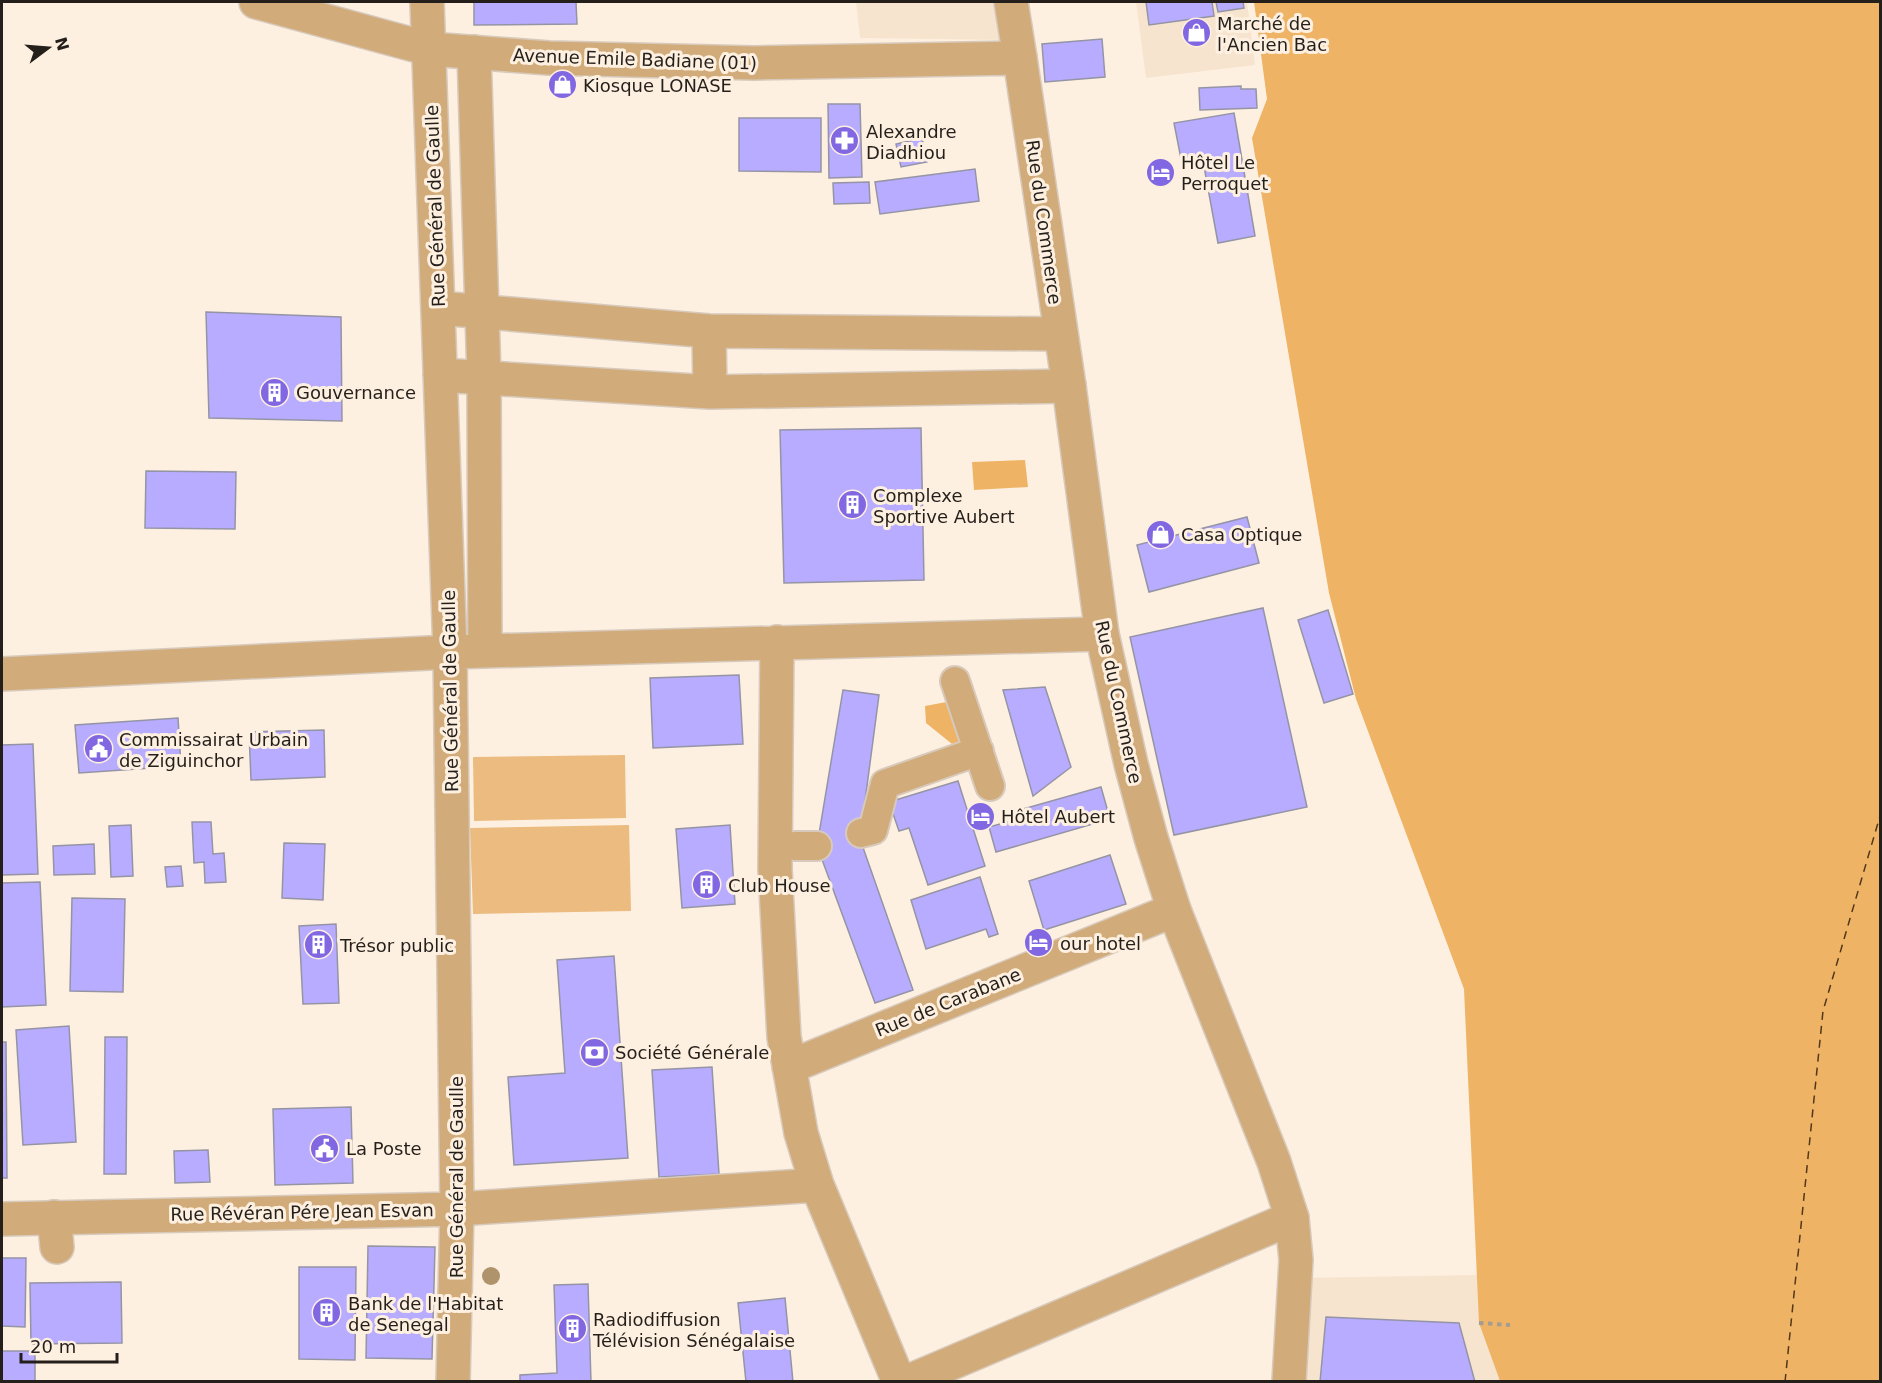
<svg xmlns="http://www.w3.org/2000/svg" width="1882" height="1383" viewBox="0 0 1882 1383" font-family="'DejaVu Sans',sans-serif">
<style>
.built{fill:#f7e4ce}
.green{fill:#ebbb80}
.water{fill:#efb366}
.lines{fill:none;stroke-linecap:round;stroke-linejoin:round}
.ferry{stroke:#513818;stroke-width:1.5;stroke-dasharray:8 6;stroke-linecap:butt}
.building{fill:#b7acff;stroke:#9594a5;stroke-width:1.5}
.pedestrian-casing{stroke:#d7cabc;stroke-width:32}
.minor-casing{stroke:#d7cabc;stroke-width:36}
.tertiary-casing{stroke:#d7cabc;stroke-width:36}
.path{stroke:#a69c90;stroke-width:4;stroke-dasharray:4.5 4.5;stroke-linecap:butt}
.pedestrian{stroke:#d2ab7a;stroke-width:28}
.minor{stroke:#d2ab7a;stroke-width:33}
.tertiary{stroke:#d2ab7a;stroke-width:33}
.tree{fill:#af946b}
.labels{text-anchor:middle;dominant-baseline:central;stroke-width:6;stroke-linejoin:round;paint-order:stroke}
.poi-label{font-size:18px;fill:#241f1a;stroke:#fef0e0;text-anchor:start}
.street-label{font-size:18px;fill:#241f1a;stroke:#fef0e0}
</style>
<rect width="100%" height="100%" fill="#fef0e0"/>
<path class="built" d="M856,2H999L1005,40L860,38Z
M1136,2H1247L1255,65L1146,78Z
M1477,1275L1880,1381L1290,1382L1295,1278Z"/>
<path class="green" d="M625,755L626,818L474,821L473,757Z
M629,825L631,911L473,914L470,828Z"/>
<path class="water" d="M1254,2H1880V1381H1500L1479,1323L1464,989L1356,699L1329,593L1252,138L1267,99Z
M1025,460L1028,487L974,490L972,462Z
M952,701L965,740L952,744L926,723L925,706Z"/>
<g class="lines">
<path class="ferry" d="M1785,1382L1823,1011L1880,816"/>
</g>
<path class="building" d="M474,2H576L577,24L474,25Z
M1146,2H1212L1214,16L1149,25Z
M1216,2H1243L1244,8L1218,12Z
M1102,39L1105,77L1045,82L1042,44Z
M1241,86V89H1256L1257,108L1200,110L1199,88Z
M828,104H860L862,177L829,178Z
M1234,113L1255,236L1218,243L1203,161L1182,164L1174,123Z
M739,118H821V172L739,171Z
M922,138L927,162L901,167L896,144Z
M975,169L979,201L880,214L875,182Z
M869,182L870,203L834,204L833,183Z
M206,312L341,317L342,421L209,418Z
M921,428L924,580L784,583L780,430Z
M146,471L236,472L235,529L145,528Z
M1247,517L1259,563L1149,592L1137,545Z
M1263,608L1307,807L1174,835L1130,637Z
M1328,610L1353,694L1324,703L1298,620Z
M739,675L743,744L653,748L650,678Z
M1045,687L1071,767L1033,796L1003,690Z
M843,690L879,695L860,839L913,990L875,1003L817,846Z
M178,718L181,766L79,773L75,725Z
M324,730L325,777L251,780L249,732Z
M33,744L38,874L2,875V745Z
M958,781L985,866L928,885L909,828L899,831L889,802Z
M1101,787L1110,819L996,852L989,827L1025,817L1023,809Z
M192,822H211L213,854L224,853L226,882L205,883L204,862L194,863Z
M131,825L133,876L111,877L109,826Z
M730,825L735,904L682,908L676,829Z
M284,843L325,844L323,900L282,898Z
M94,844L95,874L54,875L53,846Z
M1110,855L1126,904L1044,930L1029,881Z
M181,866L183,886L167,887L165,867Z
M980,877L998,934L989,937L986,929L926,949L911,900Z
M40,882L46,1005L2,1007V883Z
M72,898L125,899L123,992L70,991Z
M336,924L339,1003L303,1004L299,926Z
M614,956L628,1158L514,1165L508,1077L565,1073L557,960Z
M69,1026L76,1142L23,1145L16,1030Z
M105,1037H127L126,1174H104Z
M2,1042H6L7,1178H2Z
M712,1067L719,1174L659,1177L652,1070Z
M351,1107L353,1183L275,1185L273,1109Z
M208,1150L210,1182L175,1183L174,1151Z
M368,1246L435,1247L432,1359L366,1358Z
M2,1258H26L25,1327L2,1326Z
M299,1267H356L355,1360L299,1359Z
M121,1282L122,1343L31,1344L30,1283Z
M588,1284L591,1382H520V1375L557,1373L554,1285Z
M785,1298L793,1382H746L738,1303Z
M1326,1317L1459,1323L1475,1382H1320Z
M2,1351H35V1382L2,1381Z"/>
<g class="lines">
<defs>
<path id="pedestrian" d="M955,681L990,786
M861,833L873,830L885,784L979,751
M795,846H817"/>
<path id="minor" d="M427,2L450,652L457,1209L453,1382
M1011,2L1020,58
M474,52L484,377L485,651
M439,308L709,331L1060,334
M709,331L710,392
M440,375L710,392L1069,386
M777,642L775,869L784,1037L801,1133L817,1185L899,1382
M2,674L450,652L1102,634
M789,1067L1174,910
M54,1217L57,1247
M2,1219L457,1209L817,1185
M907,1382L1292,1218"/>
<path id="tertiary" d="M256,2L429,49L549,58L754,63L1020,58L1069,386L1102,634L1131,764L1151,838L1174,910L1274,1162L1292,1218L1296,1260L1289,1382"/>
</defs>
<use href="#pedestrian" class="pedestrian-casing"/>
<use href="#minor" class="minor-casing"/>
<use href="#tertiary" class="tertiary-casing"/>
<path class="path" d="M1479,1323L1510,1325"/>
<use href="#pedestrian" class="pedestrian"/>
<use href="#minor" class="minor"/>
<use href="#tertiary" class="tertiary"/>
</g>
<circle class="tree" cx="491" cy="1276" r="9"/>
<defs>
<symbol id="shop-disc" viewBox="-11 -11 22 22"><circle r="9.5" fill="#8167e2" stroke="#fef0e0"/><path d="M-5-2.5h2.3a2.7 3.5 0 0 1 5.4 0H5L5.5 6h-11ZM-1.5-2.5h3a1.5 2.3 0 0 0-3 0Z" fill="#fff"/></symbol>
<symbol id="pharmacy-disc" viewBox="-11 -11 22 22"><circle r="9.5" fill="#8167e2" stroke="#fef0e0"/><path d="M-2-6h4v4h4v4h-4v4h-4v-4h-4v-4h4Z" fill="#fff"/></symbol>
<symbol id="hotel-disc" viewBox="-11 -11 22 22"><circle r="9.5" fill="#8167e2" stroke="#fef0e0"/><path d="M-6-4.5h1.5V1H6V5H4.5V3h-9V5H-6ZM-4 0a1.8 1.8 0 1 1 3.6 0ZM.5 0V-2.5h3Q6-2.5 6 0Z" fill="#fff"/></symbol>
<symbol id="building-disc" viewBox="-11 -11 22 22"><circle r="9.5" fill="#8167e2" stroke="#fef0e0"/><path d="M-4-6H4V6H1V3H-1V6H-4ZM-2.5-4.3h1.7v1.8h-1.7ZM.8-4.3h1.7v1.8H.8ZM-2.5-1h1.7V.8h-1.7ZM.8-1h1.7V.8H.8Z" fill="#fff"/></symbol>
<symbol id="civic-disc" viewBox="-11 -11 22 22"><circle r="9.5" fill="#8167e2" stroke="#fef0e0"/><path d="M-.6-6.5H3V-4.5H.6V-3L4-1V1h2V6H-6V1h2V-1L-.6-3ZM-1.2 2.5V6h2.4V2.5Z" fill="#fff"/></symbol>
<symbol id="bank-disc" viewBox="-11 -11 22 22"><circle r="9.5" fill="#8167e2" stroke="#fef0e0"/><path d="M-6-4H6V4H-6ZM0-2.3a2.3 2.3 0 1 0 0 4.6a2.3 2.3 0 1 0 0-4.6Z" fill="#fff"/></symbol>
</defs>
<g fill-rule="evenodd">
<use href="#shop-disc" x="1180" y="16" width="33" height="33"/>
<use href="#shop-disc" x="546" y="68" width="33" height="33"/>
<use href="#pharmacy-disc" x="828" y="124" width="33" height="33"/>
<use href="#hotel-disc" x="1144" y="156" width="33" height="33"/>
<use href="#building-disc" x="258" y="376" width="33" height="33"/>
<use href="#building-disc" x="836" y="488" width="33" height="33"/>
<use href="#shop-disc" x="1144" y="518" width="33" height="33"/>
<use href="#civic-disc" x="82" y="732" width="33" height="33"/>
<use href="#hotel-disc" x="964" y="800" width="33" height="33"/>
<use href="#building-disc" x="690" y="868" width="33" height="33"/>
<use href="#hotel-disc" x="1022" y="926" width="33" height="33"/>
<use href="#building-disc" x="302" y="928" width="33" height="33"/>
<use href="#bank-disc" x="578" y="1036" width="33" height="33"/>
<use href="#civic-disc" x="308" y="1132" width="33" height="33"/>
<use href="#building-disc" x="310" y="1296" width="33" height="33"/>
<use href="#building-disc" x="556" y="1312" width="33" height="33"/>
</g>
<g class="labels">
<g class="poi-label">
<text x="1217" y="23">Marché de<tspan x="1217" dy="21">l'Ancien Bac</tspan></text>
<text x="583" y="85">Kiosque LONASE</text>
<text x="866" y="131">Alexandre<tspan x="866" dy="21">Diadhiou</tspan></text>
<text x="1181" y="162">Hôtel Le<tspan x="1181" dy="21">Perroquet</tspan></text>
<text x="296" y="392">Gouvernance</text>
<text x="873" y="495">Complexe<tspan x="873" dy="21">Sportive Aubert</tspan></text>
<text x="1181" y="534">Casa Optique</text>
<text x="119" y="739">Commissairat Urbain<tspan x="119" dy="21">de Ziguinchor</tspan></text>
<text x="1001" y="816">Hôtel Aubert</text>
<text x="728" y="885">Club House</text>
<text x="1060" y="943">our hotel</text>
<text x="340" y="945">Trésor public</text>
<text x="615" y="1052">Société Générale</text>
<text x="346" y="1148">La Poste</text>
<text x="348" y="1303">Bank de l'Habitat<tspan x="348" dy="21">de Senegal</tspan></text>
<text x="593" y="1319">Radiodiffusion<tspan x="593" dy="21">Télévision Sénégalaise</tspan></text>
</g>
<g class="street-label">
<text transform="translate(635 59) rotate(2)">Avenue Emile Badiane (01)</text>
<text transform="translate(435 206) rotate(-92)">Rue Général de Gaulle</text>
<text transform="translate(1044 222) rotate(82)">Rue du Commerce</text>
<text transform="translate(450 691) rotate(-91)">Rue Général de Gaulle</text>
<text transform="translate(1119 702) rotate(78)">Rue du Commerce</text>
<text transform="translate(948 1002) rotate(-22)">Rue de Carabane</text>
<text transform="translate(456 1177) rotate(-90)">Rue Général de Gaulle</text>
<text transform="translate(302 1212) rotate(-1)">Rue Révéran Pére Jean Esvan</text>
</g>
</g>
<rect width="1882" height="1383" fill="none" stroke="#241f1a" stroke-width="6"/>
<g transform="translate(48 48) rotate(74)" stroke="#fef0e0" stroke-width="4.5" paint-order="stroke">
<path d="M0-4.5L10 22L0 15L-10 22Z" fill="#241f1a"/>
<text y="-9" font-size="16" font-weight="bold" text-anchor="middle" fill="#241f1a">N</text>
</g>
<path d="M21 1353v9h96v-9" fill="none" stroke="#241f1a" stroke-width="3"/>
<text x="30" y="1353" font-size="18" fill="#241f1a" stroke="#fef0e0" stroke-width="4.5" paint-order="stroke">20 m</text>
</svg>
